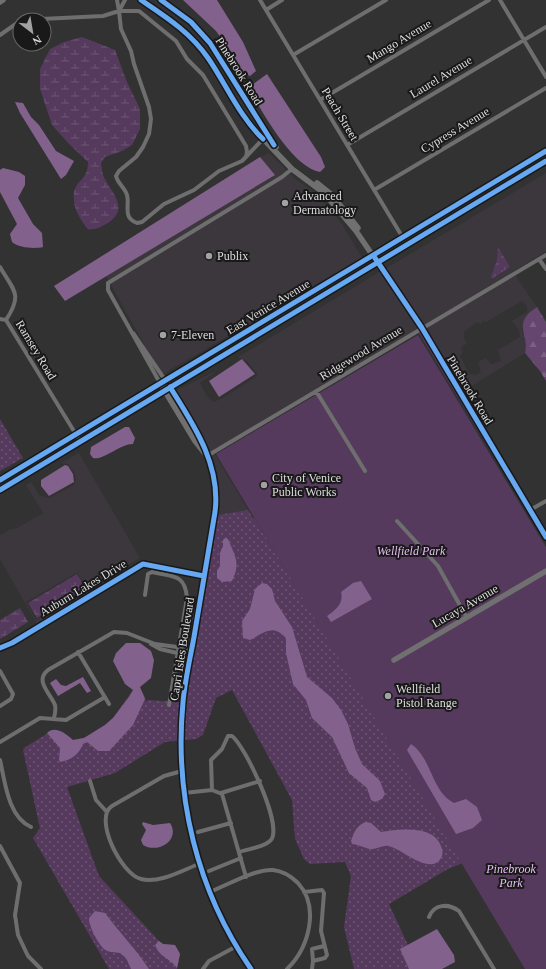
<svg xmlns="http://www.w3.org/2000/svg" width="546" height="969" viewBox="0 0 546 969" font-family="Georgia,serif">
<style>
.built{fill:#3c373d;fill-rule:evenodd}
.grass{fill:url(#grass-dots)}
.forest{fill:url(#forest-firs)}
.wetland{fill:url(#wetland-marsh)}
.park{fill:#553a5d}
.water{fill:#83618d}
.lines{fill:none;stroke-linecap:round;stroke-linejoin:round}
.street{stroke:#6e6e6e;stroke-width:4}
.secondary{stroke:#707070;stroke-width:5.5}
.primary{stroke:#6e6e6e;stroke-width:6}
.cycleway-casing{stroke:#1a191a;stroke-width:8}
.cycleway{stroke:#66a8f1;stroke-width:5}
.poi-dot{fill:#a2a2a2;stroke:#1a191a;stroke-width:1.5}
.labels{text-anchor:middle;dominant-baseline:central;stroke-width:4;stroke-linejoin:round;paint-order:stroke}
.street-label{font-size:12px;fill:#dfdedf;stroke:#1a191a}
.poi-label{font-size:12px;fill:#dfdedf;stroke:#1a191a;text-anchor:start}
.park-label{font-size:12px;font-style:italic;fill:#e9bcf6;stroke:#1a191a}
</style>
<defs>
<pattern id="grass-dots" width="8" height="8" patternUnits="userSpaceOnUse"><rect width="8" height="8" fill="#553a5d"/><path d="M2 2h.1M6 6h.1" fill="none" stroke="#6d5674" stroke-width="1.8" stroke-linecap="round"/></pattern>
<pattern id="forest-firs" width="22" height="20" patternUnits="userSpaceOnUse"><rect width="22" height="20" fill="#65466e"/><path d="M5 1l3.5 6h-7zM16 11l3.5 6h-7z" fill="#7b6082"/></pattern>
<pattern id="wetland-marsh" width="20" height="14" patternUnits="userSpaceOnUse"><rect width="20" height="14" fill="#553a5d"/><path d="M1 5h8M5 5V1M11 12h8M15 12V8" fill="none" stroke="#6d5674"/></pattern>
</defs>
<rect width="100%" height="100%" fill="#323232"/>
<path class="built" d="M269,153L294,178L317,194L342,224L362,258L161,375L106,276L274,175L260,157Z
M546,173V251L513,272L537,307L532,310L522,330L527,348L525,353L462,392L385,269ZM522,301L527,307V312L512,321L519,330L520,337L498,350L501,361L491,364L486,358L478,362L481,372L476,375L469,374L460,356L463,352L461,350L462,346L467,344L464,338V332L477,322L481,324L483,321L486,322Z
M381,271L420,330L214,453L248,510L217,515L218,489L214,467L175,391L218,370L200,383L206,395L213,402L221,399L256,377L257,374L247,361L238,357Z
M79,453L140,558L88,587L92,590L37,624L0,559V535L11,529L17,528L43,513L26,485L31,482L39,495L49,498L74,485L76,480L75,474L68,464L61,463ZM76,573H78L87,591L36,620L26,602Z"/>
<path class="grass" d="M0,419L23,458L0,471Z
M248,510L253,518L255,519L463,863L448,869L389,904L419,969H354L344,927L351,876L345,862L310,864L304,859L295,839L292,800L232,690L216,698L203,735L196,739L165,742L115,773L67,787L99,876L159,941L163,944L175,945L180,954L177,969H109L33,838L40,828L23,750L24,748L53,730L63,732L73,740L84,738L105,725L113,718L133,690C142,689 144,693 146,702L147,700L180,702L188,636L201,584L186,690L217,515Z"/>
<path class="forest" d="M537,307L546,322V381L540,371L525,353C530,335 511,323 537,307Z"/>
<path class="wetland" d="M82,37L115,50L127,82L140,109V129L132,145L122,151L105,157L101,163C102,169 102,175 106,181C113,194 129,209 108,223C100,227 97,230 88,229C79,219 72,206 74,192C77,179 88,180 88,162L70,145L52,125L40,89V69L50,49L64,42Z
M498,247L510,267L493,278L491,277L497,260Z
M77,574L86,589L37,618L28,603Z
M20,608L28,622L0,639V620Z"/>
<path class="park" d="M420,330L546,543L419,333Z
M418,335L546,547V969H525L216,454Z"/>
<path class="water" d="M183,0H217L243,42L256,71L250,76L242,72L231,52L216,31Z
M267,74L321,157L325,167L320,172C291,166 263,112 248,88Z
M15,102L23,103L31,117L39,125L56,151L74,161L66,175L61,179L20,113Z
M260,157L275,175L65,301L54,286Z
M3,168L19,172L25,176V185L18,198L33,224L42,233L43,247C35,249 19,248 12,242L10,234L17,224L0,192V170Z
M242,359L255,374L219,397L209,381Z
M125,427H129L135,438L133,444C120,444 103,461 93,458L90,454L91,447Z
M65,465L68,466L73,474L74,482L49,496L41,486V480Z
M225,538L228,539C235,556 241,563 232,581L222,582L217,578V571L220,566V553L223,546V540Z
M361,581L372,599L331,622L327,616C336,610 344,603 341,592L353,583Z
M262,583L267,584L272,589L275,601L292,627L307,677L332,698L341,710L348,724L355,748L362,764L380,781L385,794L382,799L375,802L371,800L367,788L349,773L332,737L312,718L306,700L293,684L286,653V638C272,623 264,633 250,640L243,638L242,621L250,609L255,589Z
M126,643H140L151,651L154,660L151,678L140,687L145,699L133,725L109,751H98L87,742L83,744C79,754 72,760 60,762L59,760L60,748L47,733C55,725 66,734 73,740L84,738L105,725L113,718L129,697L133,690L125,684L113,661L116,653Z
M83,677L91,691L87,693L80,683L58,696L50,683L56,679L61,685L66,686Z
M411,744C432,758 431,791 454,803L466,799L477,807L482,820L473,828L456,834L407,750Z
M143,822L153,825L170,823C181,840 158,854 143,845L141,840L146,830L142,824Z
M366,822L371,823L381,832C398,829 432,825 440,844C442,848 444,853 441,858C430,877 400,847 388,846C382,845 376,850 370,849C364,848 358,844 352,844L351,841C354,832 357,825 366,822Z
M95,911L105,913C119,932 136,949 149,969H131L126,958L120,953C115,952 109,953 104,949C98,943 89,927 89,918Z
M437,929L454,955L455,962L442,969H409L400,949Z
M159,941L163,944L175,945L180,954L177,968C170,958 159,957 155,945Z"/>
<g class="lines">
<path class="street" d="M117,0L119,11
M260,0L403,238
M500,0L546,77
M266,10L282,0
M119,11L125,0
M21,20L103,16L119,11
M0,35L20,21
M293,55L386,0
M320,100L489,0
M347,145L546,27
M246,157L247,152L246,146L203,75L187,59L176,41L139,11H119L121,29L131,51L134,64L149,107L151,119L149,134L143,147L136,157L119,171L116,176C118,184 125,188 127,195C130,206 122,217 137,223L142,222L164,204L194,190L219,171L242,161L263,139
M374,190L546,88
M539,259L546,269
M0,267C14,291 23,294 6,320
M0,319L6,320
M6,320L80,441
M133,333L165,380
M160,383L108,290V283L282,177L292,169
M316,391L365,471
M207,456L546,255
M530,510L546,501
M397,521L438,566L467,618
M145,595L148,574L152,572C172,577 185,573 187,598L169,705
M151,644L160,649L190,656
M0,648L12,643L143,564L204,576
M78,652L109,704
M0,671L13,694L11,699L0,706
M54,718C55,714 56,709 55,705C51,694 34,681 48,670L114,632L127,633L155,644L192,649
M0,742L40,718L66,720L105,697
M0,760C5,782 8,817 31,827
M182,771L164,776L112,806C93,818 121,874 141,879C159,884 183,870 199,864
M90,781L96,800L106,811
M212,790L211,760L222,749L228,736H232C245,746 283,825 271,840C265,847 248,849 239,852
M184,793L212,790L222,794L246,877
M221,793L260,781
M198,832L231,823
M0,846L20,883L15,915L18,935L28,956L41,969
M209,871L241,858
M210,892C227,885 255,869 273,870C283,871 291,876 298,883C320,907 309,948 287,969
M304,892L322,890L324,893L321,931L327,955L325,958L313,961L312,969
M429,917C434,904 448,903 459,911L494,969
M313,961L312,949L324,946
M203,969L209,961L237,946"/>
<path class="secondary" d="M141,0L172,21L194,41L209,59L251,126L292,169L324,193L356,231L422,328L546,537
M161,0L191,22L210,43L276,147
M0,2L3,0
M317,183L332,195L358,228
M165,380C192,418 221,464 215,512C208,554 201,595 194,637C190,659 185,680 183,702C174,796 197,891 251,969
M160,383L195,441L206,455
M394,660L546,571"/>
<path class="primary" d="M0,480L546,151
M0,490L546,161"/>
<defs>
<path id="cycleway" d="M141,0C166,17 190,32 208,58C226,84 239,116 263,139
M161,0L191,22L210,43L274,145
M375,258L422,328L546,537
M170,387C194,425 221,465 215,512C208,554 201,595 194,637C190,659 185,680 183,702C174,796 197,891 251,969
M0,480L546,151
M0,490L546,161
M0,648L12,643L143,564L204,576"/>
</defs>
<use href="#cycleway" class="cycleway-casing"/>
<use href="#cycleway" class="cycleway"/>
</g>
<g class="poi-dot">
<circle cx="285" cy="203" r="4"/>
<circle cx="209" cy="256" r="4"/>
<circle cx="163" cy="335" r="4"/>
<circle cx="264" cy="485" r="4"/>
<circle cx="388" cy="696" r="4"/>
</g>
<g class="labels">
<g class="street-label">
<text transform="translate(399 41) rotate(-31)">Mango Avenue</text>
<text transform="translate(239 71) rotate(58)">Pinebrook Road</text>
<text transform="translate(441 77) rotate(-31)">Laurel Avenue</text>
<text transform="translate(340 114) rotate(59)">Peach Street</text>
<text transform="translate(455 130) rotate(-31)">Cypress Avenue</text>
<text transform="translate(268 307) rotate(-31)">East Venice Avenue</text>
<text transform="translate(36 350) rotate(59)">Ramsey Road</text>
<text transform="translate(361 353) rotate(-31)">Ridgewood Avenue</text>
<text transform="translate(470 390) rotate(59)">Pinebrook Road</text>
<text transform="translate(83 588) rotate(-31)">Auburn Lakes Drive</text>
<text transform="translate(465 606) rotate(-30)">Lucaya Avenue</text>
<text transform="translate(182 649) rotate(-81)">Capri Isles Boulevard</text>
</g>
<g class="poi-label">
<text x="293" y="196">Advanced<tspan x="293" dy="14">Dermatology</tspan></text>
<text x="217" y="256">Publix</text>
<text x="171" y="335">7-Eleven</text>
<text x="272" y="478">City of Venice<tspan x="272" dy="14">Public Works</tspan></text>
<text x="396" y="689">Wellfield<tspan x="396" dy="14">Pistol Range</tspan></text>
</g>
<g class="park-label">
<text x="411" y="551">Wellfield Park</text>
<text x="511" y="869">Pinebrook<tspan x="511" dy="14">Park</tspan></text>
</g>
</g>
<g transform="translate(32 32) rotate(149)"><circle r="19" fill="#1a191a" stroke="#696869"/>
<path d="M0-3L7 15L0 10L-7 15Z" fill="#a2a2a2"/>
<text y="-6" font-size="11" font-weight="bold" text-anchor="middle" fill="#dfdedf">N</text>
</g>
</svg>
